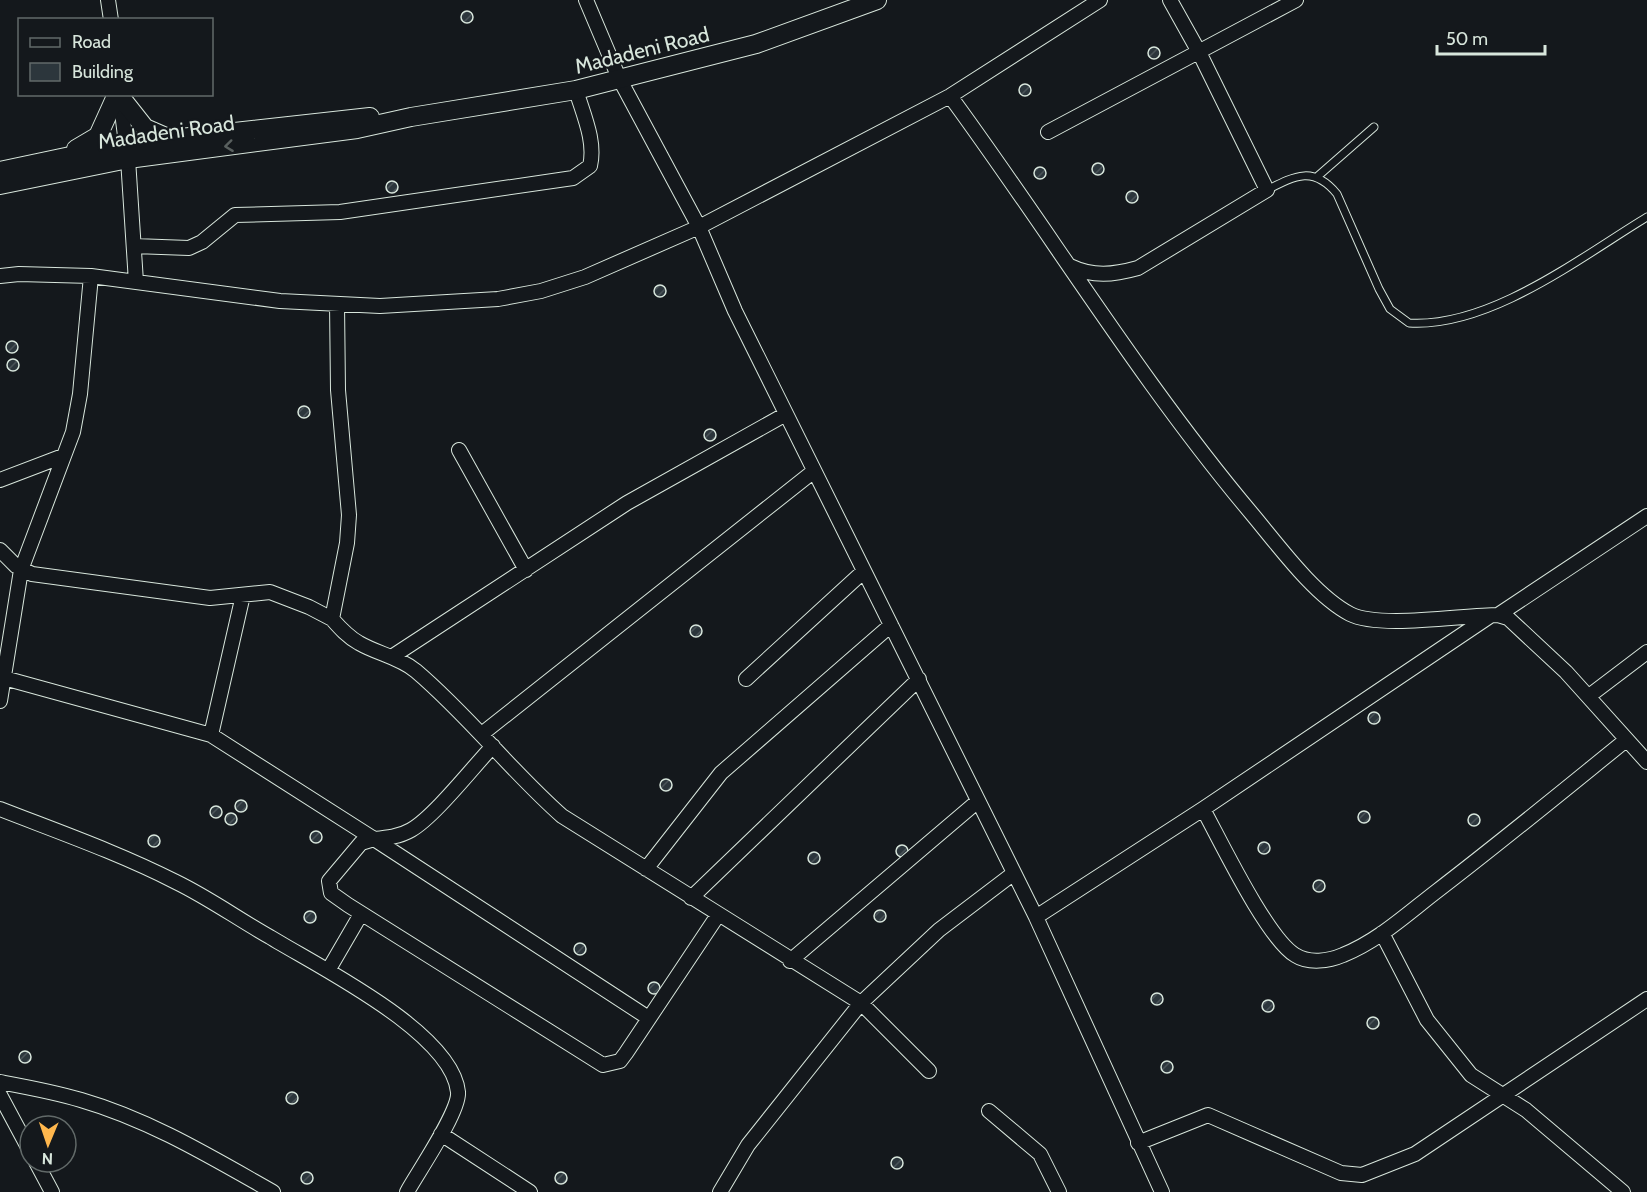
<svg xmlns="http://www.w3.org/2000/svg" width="1647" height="1192" viewBox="0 0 1647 1192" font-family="Cabin,sans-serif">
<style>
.building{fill:url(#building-hatch);stroke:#d8e6dc;stroke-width:1.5}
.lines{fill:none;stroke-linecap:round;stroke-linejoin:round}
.lane-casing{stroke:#d8e6dc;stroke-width:9}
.street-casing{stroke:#d8e6dc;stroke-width:16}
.secondary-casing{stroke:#d8e6dc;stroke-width:20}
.lane{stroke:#14181c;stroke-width:7}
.street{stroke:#14181c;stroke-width:14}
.secondary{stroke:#14181c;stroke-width:18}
.oneway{stroke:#59605f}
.labels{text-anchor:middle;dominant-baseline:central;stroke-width:4.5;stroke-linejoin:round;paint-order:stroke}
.street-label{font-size:21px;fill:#d8e6dc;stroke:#14181c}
</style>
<defs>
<pattern id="building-hatch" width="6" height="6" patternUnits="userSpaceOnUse" patternTransform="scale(1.5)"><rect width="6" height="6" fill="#2c363c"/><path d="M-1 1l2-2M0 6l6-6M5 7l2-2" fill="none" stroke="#4a5358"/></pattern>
</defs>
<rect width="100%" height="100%" fill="#14181c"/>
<path class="building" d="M461 17a6 6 0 1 1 12 0a6 6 0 1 1-12 0Z
M1148 53a6 6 0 1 1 12 0a6 6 0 1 1-12 0Z
M1019 90a6 6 0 1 1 12 0a6 6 0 1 1-12 0Z
M1092 169a6 6 0 1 1 12 0a6 6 0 1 1-12 0Z
M1034 173a6 6 0 1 1 12 0a6 6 0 1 1-12 0Z
M386 187a6 6 0 1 1 12 0a6 6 0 1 1-12 0Z
M1126 197a6 6 0 1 1 12 0a6 6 0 1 1-12 0Z
M654 291a6 6 0 1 1 12 0a6 6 0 1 1-12 0Z
M6 347a6 6 0 1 1 12 0a6 6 0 1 1-12 0Z
M7 365a6 6 0 1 1 12 0a6 6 0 1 1-12 0Z
M298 412a6 6 0 1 1 12 0a6 6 0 1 1-12 0Z
M704 435a6 6 0 1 1 12 0a6 6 0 1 1-12 0Z
M690 631a6 6 0 1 1 12 0a6 6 0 1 1-12 0Z
M1368 718a6 6 0 1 1 12 0a6 6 0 1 1-12 0Z
M660 785a6 6 0 1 1 12 0a6 6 0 1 1-12 0Z
M235 806a6 6 0 1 1 12 0a6 6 0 1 1-12 0Z
M210 812a6 6 0 1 1 12 0a6 6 0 1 1-12 0Z
M1358 817a6 6 0 1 1 12 0a6 6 0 1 1-12 0Z
M225 819a6 6 0 1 1 12 0a6 6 0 1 1-12 0Z
M1468 820a6 6 0 1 1 12 0a6 6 0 1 1-12 0Z
M310 837a6 6 0 1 1 12 0a6 6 0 1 1-12 0Z
M148 841a6 6 0 1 1 12 0a6 6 0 1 1-12 0Z
M1258 848a6 6 0 1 1 12 0a6 6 0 1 1-12 0Z
M896 851a6 6 0 1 1 12 0a6 6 0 1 1-12 0Z
M808 858a6 6 0 1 1 12 0a6 6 0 1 1-12 0Z
M1313 886a6 6 0 1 1 12 0a6 6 0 1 1-12 0Z
M874 916a6 6 0 1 1 12 0a6 6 0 1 1-12 0Z
M304 917a6 6 0 1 1 12 0a6 6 0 1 1-12 0Z
M574 949a6 6 0 1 1 12 0a6 6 0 1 1-12 0Z
M648 988a6 6 0 1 1 12 0a6 6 0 1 1-12 0Z
M1151 999a6 6 0 1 1 12 0a6 6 0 1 1-12 0Z
M1262 1006a6 6 0 1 1 12 0a6 6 0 1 1-12 0Z
M1367 1023a6 6 0 1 1 12 0a6 6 0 1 1-12 0Z
M19 1057a6 6 0 1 1 12 0a6 6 0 1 1-12 0Z
M1161 1067a6 6 0 1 1 12 0a6 6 0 1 1-12 0Z
M286 1098a6 6 0 1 1 12 0a6 6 0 1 1-12 0Z
M891 1163a6 6 0 1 1 12 0a6 6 0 1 1-12 0Z
M555 1178a6 6 0 1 1 12 0a6 6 0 1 1-12 0Z
M301 1178a6 6 0 1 1 12 0a6 6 0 1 1-12 0Z"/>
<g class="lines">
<defs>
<path id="lane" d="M1318,176L1374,127
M1267,190C1296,175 1314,166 1337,194L1379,289L1390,309L1409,323C1490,328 1581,257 1647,217"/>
<path id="street" d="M108,0L111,20
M586,0L619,78L699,227L735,311L1036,917L1162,1192
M950,96C1052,235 1141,382 1252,514C1278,545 1314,595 1350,614C1380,629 1462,615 1498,615L1508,618L1566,672L1647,762
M120,97L128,159L136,282
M1048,132L1296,0
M134,246L189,248L202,242L235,215L340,212L573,178L590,166C596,141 583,114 576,90
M1070,266C1093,277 1113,275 1138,268L1267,190L1199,52L1170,0
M0,276L19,274L91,276L280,301L380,306L498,299L541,291L585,277L699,227L950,96L1100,0
M337,304L338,390L349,515L347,543L332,619C340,628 348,637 359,643C378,654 399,657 416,671C469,716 510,770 562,816L861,1003L929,1071
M459,450L526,570
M0,480L63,456
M0,550L16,566L32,574L210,598L270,592L309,607L332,619
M1498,615L1647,516
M393,656L627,503L786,414
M4,678L211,735L374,839C386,838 399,837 411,830C434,817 473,767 493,746
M746,679L864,571
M1589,696L1647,652
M0,701L21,570L73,432L80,394L91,276
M483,733L814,471
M211,735L243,595
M0,809C59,832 119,853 176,882C209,898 238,919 270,937C317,966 452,1032 458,1092C460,1111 418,1172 407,1192
M1203,809C1221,842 1267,938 1295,955C1309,964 1329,961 1343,955C1378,941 1407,914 1437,891C1501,842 1563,791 1626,740
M646,869L721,773L891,625
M691,898L919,679
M1036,917L1203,809L1490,616
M1382,933L1427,1020L1471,1075L1526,1110L1623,1192
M790,961L978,801
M329,969L361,914
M647,1017L374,839L361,843L329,881L331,893L348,905L603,1065L620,1061L626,1053L718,915
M0,1082C27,1087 55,1092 81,1100C150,1120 211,1157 273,1192
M0,1095L30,1151
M989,1111L1040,1154L1059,1192
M441,1134L530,1192
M1138,1143L1208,1115L1341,1173L1362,1175L1415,1154L1647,999
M36,1162L52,1192
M720,1192L748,1145L861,1003L939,930L1014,873"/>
<path id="secondary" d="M119,95L145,128L168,138
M76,149L98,136L117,94
M0,171L127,144L370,117
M0,185L128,159L357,129L411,117L576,90L756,44L877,0"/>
</defs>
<use href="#lane" class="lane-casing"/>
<use href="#street" class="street-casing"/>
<use href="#secondary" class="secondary-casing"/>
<use href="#lane" class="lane"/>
<use href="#street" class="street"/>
<use href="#secondary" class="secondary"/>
</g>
<defs><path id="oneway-chevron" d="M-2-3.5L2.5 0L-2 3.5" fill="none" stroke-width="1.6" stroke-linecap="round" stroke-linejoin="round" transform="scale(1.5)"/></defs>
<use class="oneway" href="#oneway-chevron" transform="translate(229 146) rotate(173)"/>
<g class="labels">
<g class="street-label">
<text transform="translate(642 50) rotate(-14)">Madadeni Road</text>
<text transform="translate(166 132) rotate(-8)">Madadeni Road</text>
</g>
</g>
<rect x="18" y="18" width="195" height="78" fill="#14181c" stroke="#626a69" stroke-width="1.5"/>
<rect x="30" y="38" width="30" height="9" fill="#14181c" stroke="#626a69" stroke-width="1.5"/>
<text x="72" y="48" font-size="18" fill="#d8e6dc">Road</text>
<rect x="30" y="63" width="30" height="18" fill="#2c363c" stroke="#626a69" stroke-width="1.5"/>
<text x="72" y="78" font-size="18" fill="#d8e6dc">Building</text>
<g transform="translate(48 1144) rotate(182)"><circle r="28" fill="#14181c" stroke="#626a69" stroke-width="1.5"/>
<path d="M0-4.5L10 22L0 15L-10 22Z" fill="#ffb74d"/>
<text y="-9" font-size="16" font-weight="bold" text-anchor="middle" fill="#d8e6dc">N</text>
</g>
<path d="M1437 45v9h108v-9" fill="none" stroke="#d8e6dc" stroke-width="3"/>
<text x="1446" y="45" font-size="18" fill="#d8e6dc" stroke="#14181c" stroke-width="4.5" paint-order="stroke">50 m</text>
</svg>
